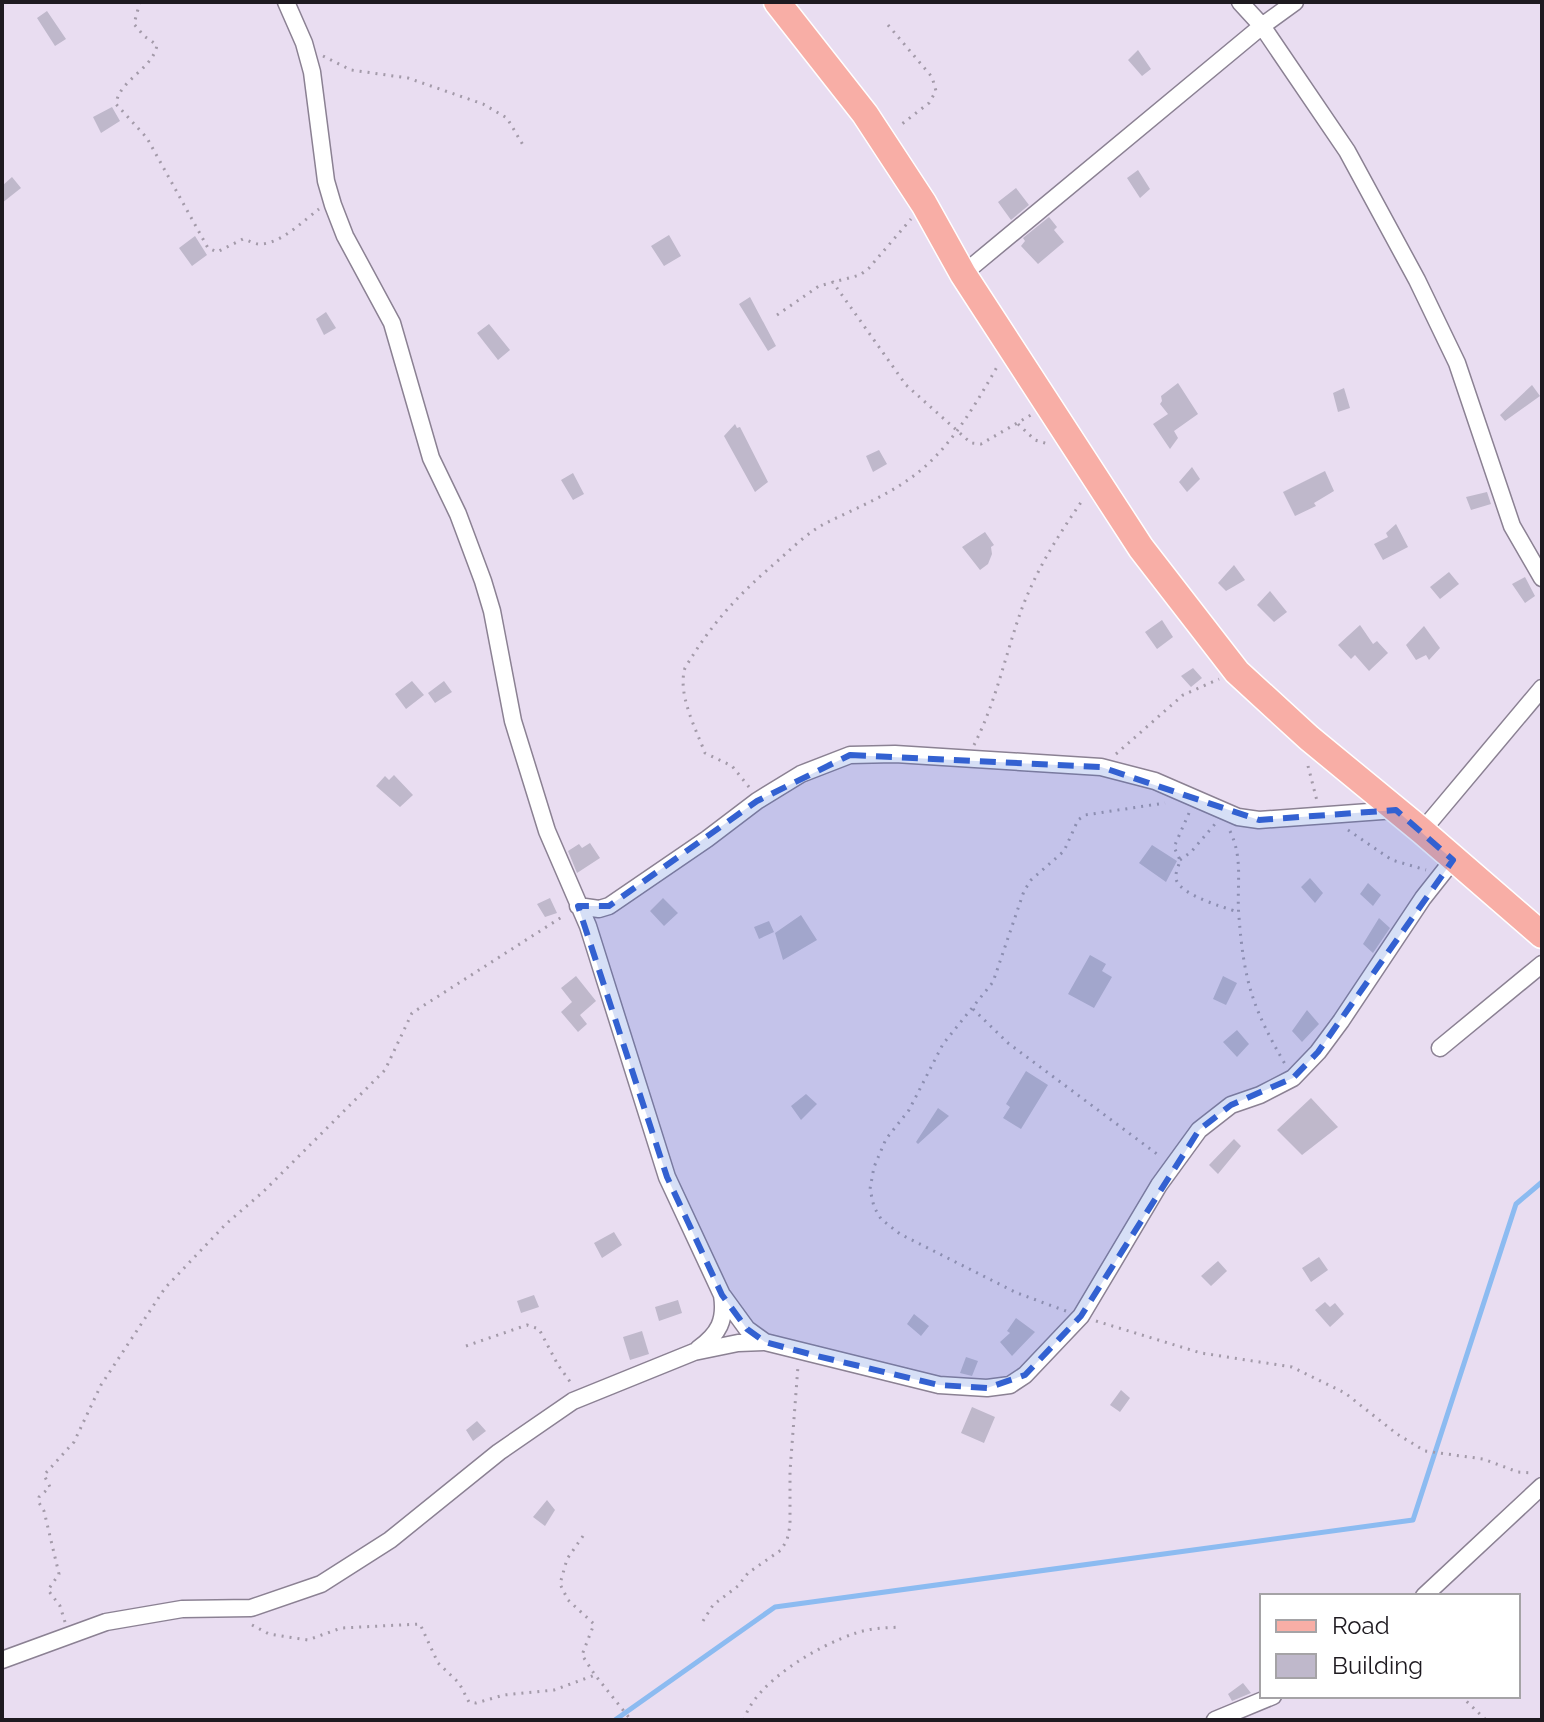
<svg xmlns="http://www.w3.org/2000/svg" width="1544" height="1722" viewBox="0 0 1544 1722" font-family="Raleway,sans-serif">
<style>
.lines{fill:none;stroke-linecap:round;stroke-linejoin:round}
.stream{stroke:#8cbbf1;stroke-width:5}
.building{fill:#bfb8cb}
.minor-casing{stroke:#8b8193;stroke-width:19}
.primary-casing{stroke:#fff;stroke-width:29}
.path{stroke:#a39aa9;stroke-width:3;stroke-dasharray:2 6;stroke-linecap:butt}
.minor{stroke:#fff;stroke-width:16}
.primary{stroke:#f8aea6;stroke-width:26}
.marked{fill:#3361d1;fill-opacity:0.2;stroke:#3361d1;stroke-width:6;stroke-dasharray:16 10;stroke-linejoin:round}
</style>
<rect width="100%" height="100%" fill="#e9ddf1"/>
<g class="lines">
<path class="stream" d="M615,1720L775,1607L1413,1520L1516,1204L1542,1182"/>
</g>
<path class="building" d="M47,11L66,39L55,46L37,18Z
M1138,50L1151,69L1142,76L1128,60Z
M112,107L120,121L101,133L93,117Z
M1138,170L1150,189L1140,198L1127,178Z
M12,177L21,188L2,203V186Z
M1016,188L1029,205L1011,220L998,202Z
M1049,217L1057,227L1054,230L1064,242L1038,264L1021,246L1025,241L1023,238Z
M669,235L681,256L664,266L651,246Z
M195,236L207,255L192,266L179,248Z
M750,297L776,346L768,351L739,304Z
M326,312L336,328L324,335L316,319Z
M489,324L510,350L498,360L477,333Z
M1178,383L1198,414L1174,431L1178,438L1170,449L1153,424L1168,414L1160,404L1162,401L1161,396Z
M1532,385L1540,396L1505,421L1500,415Z
M1344,388L1350,408L1338,412L1333,393Z
M735,424L737,428L740,427L768,482L755,492L724,436Z
M879,450L887,464L873,472L866,456Z
M1192,467L1200,479L1187,492L1179,482Z
M1325,471L1334,491L1314,503L1316,506L1295,516L1283,492Z
M573,473L584,494L573,500L561,480Z
M1487,492L1491,504L1471,510L1466,497Z
M1396,524L1408,547L1383,560L1374,544L1388,537L1386,533Z
M985,532L994,545L991,547L992,554L988,564L980,570L962,547Z
M1234,565L1245,580L1226,591L1218,583Z
M1449,572L1459,584L1440,599L1430,587Z
M1525,577L1535,596L1525,603L1512,584Z
M1270,591L1287,612L1274,622L1257,605Z
M1162,620L1173,637L1157,649L1145,632Z
M1360,625L1373,644L1377,641L1388,653L1369,671L1355,655L1351,659L1338,645Z
M1424,626L1440,648L1429,660L1426,655L1416,660L1406,645Z
M1193,668L1202,678L1191,687L1181,676Z
M412,681L424,695L406,709L395,694Z
M444,681L452,692L435,703L428,693Z
M394,775L413,795L400,807L376,786L385,776L389,780Z
M590,843L600,858L577,873L568,851L579,844L582,848Z
M1152,845L1177,861L1166,882L1139,863Z
M1310,878L1323,893L1315,903L1301,887Z
M1368,883L1381,895L1373,906L1360,894Z
M550,898L557,913L545,917L537,904Z
M663,898L678,913L664,926L650,911Z
M801,915L817,940L783,960L775,933Z
M1379,918L1390,928L1373,953L1363,944Z
M769,921L774,932L759,939L754,927Z
M1090,955L1106,964L1102,971L1112,977L1094,1008L1068,994Z
M576,976L596,1001L580,1015L587,1024L578,1032L561,1012L572,1002L561,988Z
M1223,976L1237,983L1226,1005L1213,999Z
M1307,1010L1319,1024L1302,1042L1292,1031Z
M1237,1030L1249,1044L1237,1057L1223,1042Z
M1026,1071L1048,1085L1021,1129L1003,1118L1010,1107L1006,1104Z
M806,1094L817,1104L801,1120L791,1106Z
M1311,1098L1338,1127L1302,1155L1277,1130Z
M938,1108L949,1116L918,1144L916,1142Z
M1234,1139L1241,1146L1218,1174L1209,1165Z
M614,1232L622,1245L602,1258L594,1243Z
M1319,1257L1328,1270L1311,1282L1302,1268Z
M1218,1261L1227,1271L1211,1286L1201,1276Z
M534,1295L539,1307L521,1313L517,1301Z
M678,1300L682,1313L659,1321L655,1307Z
M1325,1302L1330,1307L1335,1303L1344,1314L1330,1327L1315,1310Z
M914,1314L929,1326L921,1336L907,1324Z
M1016,1318L1035,1332L1012,1356L1000,1342L1010,1333L1007,1331Z
M642,1331L649,1354L630,1360L623,1337Z
M966,1357L978,1361L972,1376L960,1373Z
M1121,1390L1130,1398L1120,1412L1110,1405Z
M972,1407L995,1417L984,1443L961,1433Z
M477,1421L486,1431L473,1441L466,1430Z
M547,1500L555,1510L545,1526L533,1517Z
M1243,1683L1251,1693L1232,1701L1228,1694Z"/>
<g class="lines">
<defs>
<path id="minor" d="M286,2L304,43L312,72L326,181L333,205L345,236L392,323L431,458L458,514L483,581L492,611L513,721L547,831L588,926L667,1177L722,1295C726,1320 719,1334 698,1349
M1240,2L1262,26L1347,151L1417,280L1457,363L1512,526L1542,578
M963,274L1262,26L1295,2
M1422,831L1542,688
M578,906L599,909L609,906L707,839L757,801L801,774L850,755L895,754L1101,767L1155,781L1238,817L1259,820L1396,810
M1440,1048L1542,964
M723,1296L747,1329L765,1342
M1424,1596L1542,1486
M2,1660L106,1622L182,1609L251,1608L321,1584L390,1540L499,1452L573,1401L694,1352L738,1343L765,1342L939,1385L987,1388L1010,1385L1025,1375L1081,1316L1159,1185L1199,1130L1231,1105L1260,1095L1293,1078L1318,1052L1341,1021L1423,898L1453,860
M1215,1720L1273,1696"/>
<path id="primary" d="M777,2L865,114L924,204L963,274L1141,548L1237,672L1309,738L1422,831L1542,935"/>
</defs>
<use href="#minor" class="minor-casing"/>
<use href="#primary" class="primary-casing"/>
<path class="path" d="M140,2L134,24L144,36L157,45C153,69 119,80 116,104L147,138L208,248L217,252L243,239C249,240 255,245 262,244C283,242 303,221 319,209
M888,25L932,77L936,91L929,103L898,127
M323,56L351,70L408,78L483,104L507,118L523,145
M832,281L906,385L971,443L981,444L1031,415
M777,315L819,286L860,275L869,268L911,219
M1018,424L1035,440L1048,444
M974,745C996,702 1005,656 1021,611C1036,570 1059,534 1084,498
M1116,754L1183,695L1219,679
M1308,766L1317,801
M749,787L732,766L705,753C696,729 677,694 685,668C713,621 740,593 781,558C794,546 809,532 824,524C860,506 900,491 930,462C958,435 978,400 997,367
M1189,813L1174,847L1180,860C1179,866 1175,872 1176,879C1180,895 1223,907 1238,912
M1348,830L1392,860L1426,870
M1230,831C1244,860 1236,887 1239,917C1244,982 1253,1009 1285,1064
M1180,860L1191,852L1215,824
M973,1009L1008,1043L1161,1157
M1066,1311L1017,1293L900,1234L881,1219L874,1207L870,1189L874,1167L886,1139L909,1110L943,1044L993,982L1024,891L1031,880L1064,851L1078,820L1085,815L1165,803
M1096,1321L1201,1353L1292,1367L1345,1393L1397,1434L1425,1451L1483,1459L1518,1472L1534,1473
M466,1346L527,1325L539,1329L558,1365L571,1383
M583,1536L567,1559L560,1584L568,1600L594,1624L582,1655L595,1675
M703,1621L713,1605L738,1586L748,1573L781,1550L787,1540L790,1526V1471L798,1366
M65,1622L60,1606L48,1590L59,1574L44,1511L38,1501L39,1497L50,1487L44,1475L74,1442L101,1385L165,1288L226,1224L264,1191L385,1070L412,1013L565,915
M252,1625L269,1634L308,1640L341,1628L420,1624L438,1663L459,1683L469,1702L476,1703L504,1695L554,1690L595,1675L631,1720
M1461,1696L1486,1720
M744,1720C755,1682 819,1645 856,1633C870,1628 885,1628 900,1627"/>
<use href="#minor" class="minor"/>
<use href="#primary" class="primary"/>
</g>
<path class="marked" d="M850,755L1101,767L1259,820L1396,810L1453,860L1318,1052L1293,1078L1231,1105L1199,1130L1081,1316L1025,1375L987,1388L939,1385L817,1356L765,1342L747,1329L722,1295L667,1177L578,906H609L757,801Z"/>
<rect width="1544" height="1722" fill="none" stroke="#1e1a20" stroke-width="8"/>
<rect x="1260" y="1594" width="260" height="104" fill="#ffffff" stroke="#a5a3a6" stroke-width="2"/>
<rect x="1276" y="1620" width="40" height="12" fill="#f8aea6" stroke="#a5a3a6" stroke-width="2"/>
<text x="1332" y="1634" font-size="24" fill="#1e1a20">Road</text>
<rect x="1276" y="1654" width="40" height="24" fill="#bfb8cb" stroke="#a5a3a6" stroke-width="2"/>
<text x="1332" y="1674" font-size="24" fill="#1e1a20">Building</text>
</svg>
